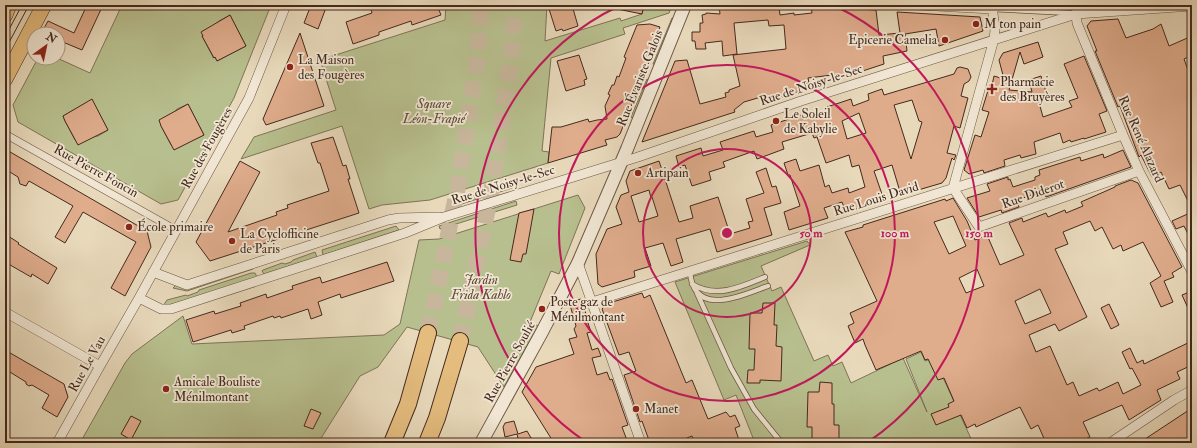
<svg xmlns="http://www.w3.org/2000/svg" width="1197" height="448" viewBox="0 0 1197 448" font-family="'IM FELL Double Pica',serif">
<style>
.green{fill:#b8bf8e;stroke:#7e7456;fill-rule:evenodd}
.building{fill:#dfac8c;stroke:#45291d;fill-rule:evenodd}
.lines{fill:none;stroke-linecap:round;stroke-linejoin:round}
.trunk-tunnel{stroke:#c7b69b;stroke-width:16;stroke-dasharray:16 8;stroke-linecap:butt}
.service-casing{stroke:#6e5544;stroke-width:6}
.pedestrian-casing{stroke:#6e5544;stroke-width:8}
.minor-casing{stroke:#6e5544;stroke-width:10}
.tertiary-casing{stroke:#6e5544;stroke-width:14}
.primary-casing{stroke:#45291d;stroke-width:16}
.trunk-casing{stroke:#45291d;stroke-width:18}
.service{stroke:#f0e6d3;stroke-width:4.5}
.pedestrian{stroke:#f0e6d3;stroke-width:7}
.minor{stroke:#f0e6d3;stroke-width:9}
.tertiary{stroke:#f0e6d3;stroke-width:12}
.primary{stroke:#e4bc7e;stroke-width:15}
.trunk{stroke:#e4bc7e;stroke-width:16}
.tram{stroke:#45291d;stroke-width:1}
.ring{fill:none;stroke:#c2185b;stroke-width:2}
.poi-dot{fill:#8f2418;stroke:#f0e6d3;stroke-width:1.5}
.labels{text-anchor:middle;dominant-baseline:central;stroke-width:3.5;stroke-linejoin:round;paint-order:stroke}
.poi-label{font-size:13px;fill:#45291d;stroke:#f0e6d3;text-anchor:start}
.street-label{font-size:13px;fill:#45291d;stroke:#f0e6d3}
.park-label{font-size:13px;font-style:italic;fill:#5c4734;stroke:#f0e6d3}
.centre{fill:#c2185b;stroke:#f0e6d3;stroke-width:2}
.ring-label{font-size:12px;text-anchor:middle;font-weight:bold;fill:#c2185b;stroke:#f0e6d3;stroke-width:3.5;stroke-linejoin:round;paint-order:stroke}
</style>
<rect width="100%" height="100%" fill="#e8d9bb"/>
<filter id="stains"><feTurbulence type="fractalNoise" baseFrequency=".005" numOctaves="4"/><feColorMatrix values="0 0 0 0 .2 0 0 0 0 .09 0 0 0 0 .02 0 0 0 .5 -.17"/></filter>
<radialGradient id="worn" r=".72"><stop offset=".6" stop-color="#630" stop-opacity="0"/><stop offset="1" stop-color="#630" stop-opacity=".3"/></radialGradient>
<path class="green" d="M122,5H271L234,98L178,200L161,204L18,122L13,105L38,58H57L90,73ZM230,15L246,46L217,61L215,57L213,58V57L202,36L219,21ZM92,100L108,130L98,136L75,140L65,121L63,116ZM188,104L204,135L193,140L171,145L161,126L177,109Z
M446,5H547L545,41L620,18L621,21L642,14L644,5H672L669,13L623,28L625,34L551,58L542,151L549,152L548,163L430,200L382,205L369,209L342,126L241,159L254,137L336,110L320,60L445,20Z
M672,18L675,19L655,65L653,64Z
M647,79L650,81L634,119L631,117Z
M510,184L512,188L449,208L447,204Z
M578,195L585,208L559,274L551,271L530,322L538,326L504,387L478,347L407,327L378,367L360,376L318,443H80L125,363L132,354L183,316L192,344L384,335L400,324L419,240L439,239Z
M516,201L517,205L440,229L439,226Z
M396,226L399,230L323,255L322,250Z
M807,241L810,245L761,266L772,291L781,287L814,361L828,355L833,366L842,362L851,383L903,358L927,412L906,359L921,352L925,361L934,358L973,443H755L736,395L724,400L675,282Z
M315,252L317,257L264,274L262,271L263,270L282,263L285,264L291,262L293,260Z
M252,268L253,269L187,291L173,288L176,285Z
M251,273H255L257,277L179,303L163,306L167,300L186,295L187,296L198,292L199,290Z"/>
<path class="building" d="M87,5H103L82,50L58,40V34H41L48,21L74,33Z
M311,5H327L318,29L304,23Z
M383,5H437L441,15L412,25L411,21L379,32V35L353,44L346,22L372,13L371,9Z
M557,5H572L578,26L563,31L562,29L556,31L549,9L557,7Z
M617,5H644L642,14L617,9Z
M719,5H753L754,9L779,8L780,15L794,13V15L812,13L811,6L876,10L879,35L900,33L897,12L980,17L983,31L939,46L936,29L905,34L907,51L883,56L884,64L832,81V75L808,78L809,83L800,85L801,91L763,103L761,97L744,102L734,110L735,112L642,142L675,61L687,60L700,104L726,97L725,93L729,92V90L740,86L733,55L786,49L784,25L769,26L768,20L734,23L737,54L723,56L722,41L705,43L706,49H696L695,41H692V32H700V23H703L702,15L706,14V13L720,14Z
M230,15L246,46L217,61L215,57L214,58L202,36H203L201,32Z
M1118,19L1126,38L1153,29L1161,24L1169,46L1192,36V55L1184,59L1192,81V209L1180,185L1169,189L1161,172L1152,177L1141,155L1139,157L1120,106L1118,107L1095,51H1097L1087,26L1091,21Z
M650,24L660,27L650,51L653,52L620,134L617,137L605,140L607,145L548,163L552,127H561L588,119L589,122L597,120L607,119L605,106L610,95L608,94L612,85H614L617,76L619,77L626,58L624,57L637,25Z
M300,33L324,106L266,125L263,119Z
M1038,42L1043,57L1024,64L1020,52L1009,90L1032,92L1029,80L1041,76L1047,95L1038,99L1043,117L1072,107L1069,101L1078,98L1064,64L1084,56L1107,111L1099,114L1106,132L1084,139V138L1071,142L1070,140L1063,143L1060,133L1034,142L1036,154L1021,158L1020,155L1004,160L1005,166L984,173L983,170L969,174L964,170L975,135L981,137L989,112L982,110L990,84L992,85L994,76L1004,79L999,60L1003,53Z
M579,55L587,79L584,80L585,85L566,91L557,61Z
M960,67L968,69L971,77L969,81L964,84L961,96L968,98L960,128L954,126L947,153L956,155L954,160L952,158L946,178L942,183L901,195L892,165L874,171L884,200L846,212L842,202L824,208L828,218L789,230L784,212L800,206L790,175H788L784,163L796,159L800,171L819,165L825,187L829,185L832,193L848,188L849,193L865,187L859,165L852,167L849,155L826,163L817,137L814,138L812,133L782,142L784,149L757,159L754,151L723,162L725,167L709,172L711,180L692,186L685,165L679,167L676,156L701,148L703,156L723,150L720,142L754,131L756,137L773,132L771,125L801,115L802,119L815,115L828,110L827,107L851,99L853,106L869,100L868,94L882,89L884,95L954,74L957,68ZM912,100L919,121L922,122L911,159L894,105ZM859,113L866,133L847,139L842,121Z
M92,99L108,130L78,145L65,121L63,116Z
M188,104L204,135L174,150L161,126L159,120Z
M333,137L343,166L346,165L350,179H348L359,213L210,261L196,242L240,161L260,172L228,232L277,215L276,212L288,208L287,205L329,191L320,163H318L311,143Z
M5,149L147,231L151,247L125,296L111,288L136,242L83,212L65,243L55,237L73,206L29,181L26,186L20,184L18,177L5,169Z
M1123,150L1131,167L1046,197L1044,191L1017,200L1019,207L1002,213L1001,210L979,217L967,198L990,191L987,184L1008,177V180L1010,179L1013,187L1035,180V177L1040,175L1039,170L1080,157L1081,161L1103,154L1104,158Z
M659,161L679,222L693,218L690,206L718,197L730,234L750,228L748,222L753,221L746,199L764,193L756,172L766,168L772,187L776,186L781,203L764,208L772,235L717,252L710,229L676,239L683,262L671,266L663,243L645,248L651,266L634,271L635,277L602,287L598,284L596,254L607,229L622,224L616,207L621,195L629,192L626,181L630,171ZM649,190L651,198L652,197L658,216L639,222L631,196Z
M1131,180L1138,183L1182,267L1172,273L1174,277L1164,281L1173,302L1161,307L1150,283L1161,276L1143,242L1123,251L1121,245L1113,249L1102,227L1095,231L1090,221L1063,232L1068,244L1055,249L1087,317L1059,331L1055,324L1029,335L1036,352L1050,346L1067,385L1073,382L1079,396L1097,388L1099,391L1118,382L1123,394L1141,385L1132,368L1130,369L1122,352L1130,348L1137,363L1143,360L1144,364L1192,341V365L1177,372L1180,379L1157,390L1161,400L1129,420L1122,405L1083,422L1090,437L1076,443V441L1070,443H1046L1038,425L1031,429L1020,407L976,427L975,424L967,428L961,415L936,425L931,414L949,407L948,404L954,401L944,378L938,380L928,359L925,360L921,351L876,370L865,345L863,339L855,343L848,326L854,323L850,313L877,301L845,232L863,227V225L945,199L946,201L953,198L967,221L975,240L987,235L1000,265L1024,255L1009,223L1022,218L1023,222L1046,213L1048,217L1065,210L1066,213L1083,206L1081,202L1115,187V186ZM953,216L966,246L949,254L934,222ZM977,269L984,286L966,293L959,278ZM1040,289L1051,313L1025,324L1015,301Z
M534,209L526,254H523L521,262L510,260L519,213Z
M1192,212V242L1184,226L1176,229L1172,221Z
M5,234L19,243L18,244L57,268L48,284L32,274L31,277L5,262Z
M387,262L394,281L341,298L340,294L318,302L322,315L311,319L308,309L281,318L280,316L274,318L273,316L244,326L245,329L232,333L231,330L193,342L186,320L214,311L215,314L241,306L240,303L266,294L267,298L293,289L292,286L320,277L322,283Z
M1192,291V317L1182,295Z
M642,293L644,298L650,295L686,383L692,380L708,419L726,412L730,417L735,415L740,426L735,428L740,443H695L692,436L674,443H650L642,421L640,422L624,375L636,371L629,352L619,355L602,309L606,304Z
M581,299L587,317H586L591,332L587,333L592,350L598,348L601,356L592,358L597,375L607,372L610,380L612,379L628,425L622,427L628,443H575L573,438L566,443H554L522,392L536,367L574,354L569,339L577,337L574,329L576,326L570,305L573,301Z
M763,303H775L774,325H777L776,346L782,347L781,381L760,380V383H747L748,370H754L755,349H749L750,313H762Z
M1109,304L1119,325L1111,329L1101,308Z
M5,350L64,384L68,397L57,417L42,408L49,395L32,385L29,386L26,384V382L5,369Z
M820,382L832,383V404H834V425H839V443H812V427H807L808,392H819Z
M1192,408V443H1139Z
M311,409L321,413L313,429L304,426Z
M131,416L141,421L131,440L121,434Z
M514,421L518,434L527,431L534,443H519L517,434L505,437L503,427L505,423Z"/>
<g class="lines">
<path class="trunk-tunnel" d="M428,333L458,186L478,55L481,5
M460,341L491,194L511,59L514,5"/>
<defs>
<path id="service" d="M992,9L1071,13
M690,272C694,318 740,296 768,286
M692,284C716,299 741,287 765,277
M697,293L731,368L754,409L780,441"/>
<path id="pedestrian" d="M5,134L176,230"/>
<path id="minor" d="M917,5L992,9
M992,5L995,30L994,39L953,188L979,227L1139,171
M1078,5L1076,14L1077,23L1123,135L1139,171L1192,272
M578,263L641,443
M153,272L187,285L388,220L399,218L439,217
M139,298L161,309H171L405,233L444,217L638,157L801,101L1076,14L1192,6
M592,302L1123,135
M5,312L100,366
M57,443L100,366L139,298L249,98L286,5
M1110,443L1174,400L1192,390"/>
<path id="tertiary" d="M481,443L542,332L578,263L627,149L685,5"/>
<path id="primary" d="M5,15L9,5
M5,79L44,5"/>
<path id="trunk" d="M392,443L408,404L428,333
M427,443L437,418L460,341"/>
</defs>
<use href="#service" class="service-casing"/>
<use href="#pedestrian" class="pedestrian-casing"/>
<use href="#minor" class="minor-casing"/>
<use href="#tertiary" class="tertiary-casing"/>
<use href="#primary" class="primary-casing"/>
<use href="#trunk" class="trunk-casing"/>
<use href="#service" class="service"/>
<use href="#pedestrian" class="pedestrian"/>
<use href="#minor" class="minor"/>
<use href="#tertiary" class="tertiary"/>
<use href="#primary" class="primary"/>
<use href="#trunk" class="trunk"/>
<path class="tram" d="M5,37L22,5
M5,50L29,5"/>
</g>
<g class="ring">
<circle cx="727" cy="233" r="84"/>
<circle cx="727" cy="233" r="168"/>
<path d="M586 442A252 252 0 0 1 619 6M835 6A252 252 0 0 1 868 442"/>
</g>
<g class="poi-dot">
<circle cx="976" cy="24" r="4"/>
<circle cx="945" cy="40" r="4"/>
<circle cx="290" cy="67" r="4"/>
<path d="M990 83h4v4h4v4h-4v4h-4v-4h-4v-4h4z"/>
<circle cx="776" cy="121" r="4"/>
<circle cx="638" cy="173" r="4"/>
<circle cx="129" cy="227" r="4"/>
<circle cx="232" cy="241" r="4"/>
<circle cx="542" cy="309" r="4"/>
<circle cx="166" cy="389" r="4"/>
<circle cx="636" cy="409" r="4"/>
</g>
<g class="labels">
<g class="poi-label">
<text x="984" y="24">M ton pain</text>
<text x="937" y="40" text-anchor="end">Epicerie Camelia</text>
<text x="298" y="60">La Maison<tspan x="298" dy="15">des Fougères</tspan></text>
<text x="1000" y="82">Pharmacie<tspan x="1000" dy="15">des Bruyères</tspan></text>
<text x="784" y="114">Le Soleil<tspan x="784" dy="15">de Kabylie</tspan></text>
<text x="646" y="173">Artipain</text>
<text x="137" y="227">École primaire</text>
<text x="240" y="234">La Cyclofficine<tspan x="240" dy="15">de Paris</tspan></text>
<text x="550" y="302">Poste gaz de<tspan x="550" dy="15">Ménilmontant</tspan></text>
<text x="174" y="382">Amicale Bouliste<tspan x="174" dy="15">Ménilmontant</tspan></text>
<text x="644" y="409">Manet</text>
</g>
<g class="street-label">
<text transform="translate(640 78) rotate(-68)">Rue Évariste Galois</text>
<text transform="translate(811 85) rotate(-18)">Rue de Noisy-le-Sec</text>
<text transform="translate(1141 139) rotate(66)">Rue René Alazard</text>
<text transform="translate(207 148) rotate(-61)">Rue des Fougères</text>
<text transform="translate(96 171) rotate(29)">Rue Pierre Foncin</text>
<text transform="translate(503 185) rotate(-17)">Rue de Noisy-le-Sec</text>
<text transform="translate(1033 194) rotate(-19)">Rue Diderot</text>
<text transform="translate(876 199) rotate(-17)">Rue Louis David</text>
<text transform="translate(510 362) rotate(-61)">Rue Pierre Soulié</text>
<text transform="translate(87 364) rotate(-61)">Rue Le Vau</text>
</g>
<g class="park-label">
<text x="434" y="104">Square<tspan x="434" dy="15">Léon-Frapié</tspan></text>
<text x="481" y="280">Jardin<tspan x="481" dy="15">Frida Kahlo</tspan></text>
</g>
</g>
<circle cx="727" cy="233" r="6" class="centre"/>
<g class="ring-label">
<text x="811" y="237">50 m</text>
<text x="895" y="237">100 m</text>
<text x="979" y="237">150 m</text>
</g>
<rect width="1197" height="448" fill="none" stroke="#e8d9bb" stroke-width="20"/>
<rect x="6" y="6" width="1185" height="436" fill="none" stroke="#45291d" stroke-width="2"/>
<rect x="10" y="10" width="1177" height="428" fill="none" stroke="#45291d"/>
<g transform="translate(46 46) rotate(33)"><circle r="19" fill="#f0e6d3" stroke="#ac9a8a"/>
<path d="M0-3L7 15L0 10L-7 15Z" fill="#8f2418"/>
<text y="-6" font-size="11" font-weight="bold" text-anchor="middle" fill="#45291d">N</text>
</g>
<rect width="100%" height="100%" filter="url(#stains)"/>
<rect width="100%" height="100%" fill="url(#worn)"/>
</svg>
